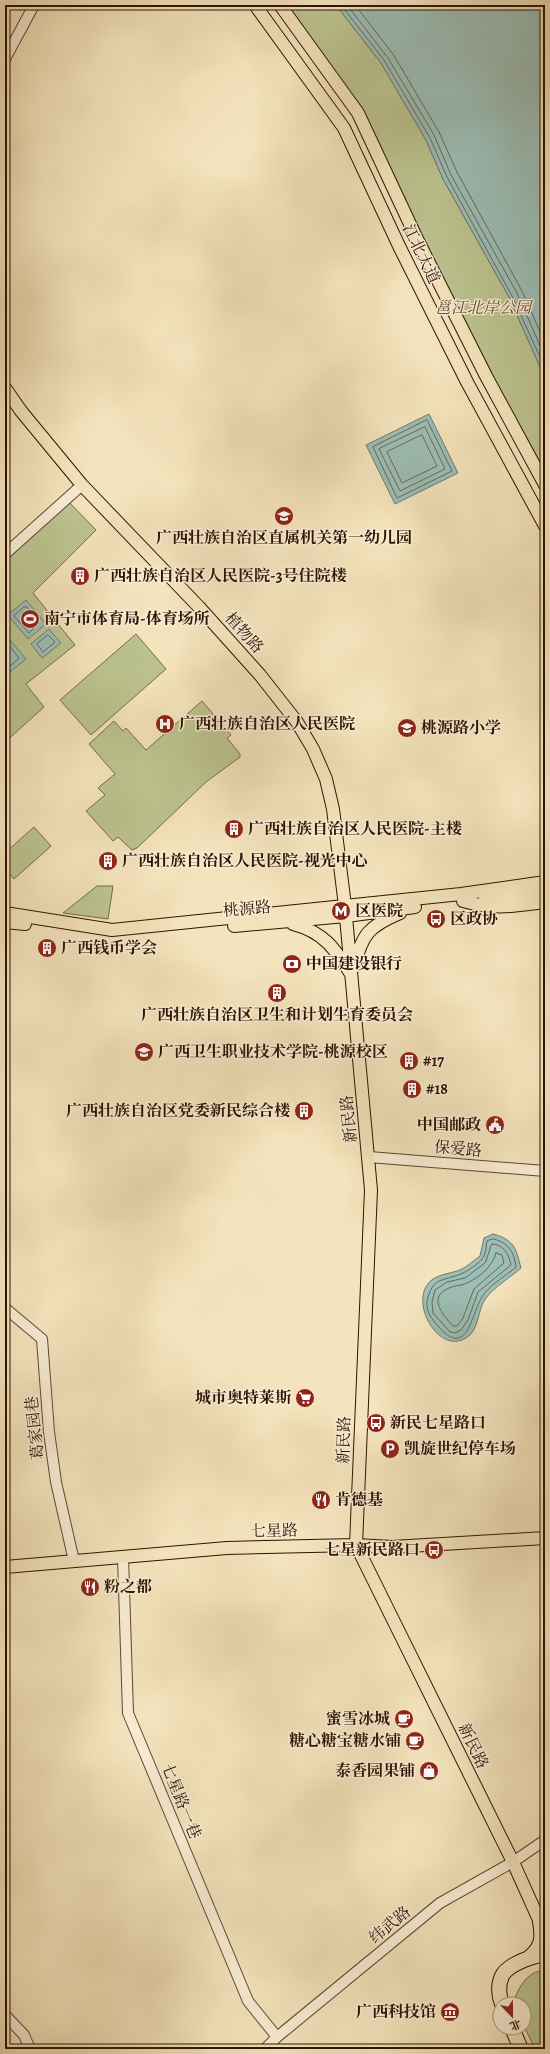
<svg xmlns="http://www.w3.org/2000/svg" width="550" height="2054" viewBox="0 0 550 2054" font-family="Alegreya,'Noto Serif SC',serif">
<style>
.green{fill:#bcc490;stroke:#766b49}
.water{fill:#9cbeb5;stroke:#70796d}
.lines{fill:none;stroke-linecap:round;stroke-linejoin:round}
.shore{stroke:#66685c;stroke-width:1}
.minor-casing{stroke:#604631;stroke-width:12}
.major-casing{stroke:#2f1202;stroke-width:14}
.highway-casing{stroke:#2f1202;stroke-width:16}
.minor{stroke:#f8edd4;stroke-width:10}
.major{stroke:#f4e4bd;stroke-width:12}
.highway{stroke:#f4e4bd;stroke-width:14}
.labels{text-anchor:middle;dominant-baseline:central;stroke-width:3;stroke-linejoin:round;paint-order:stroke}
.street-label{font-size:16px;fill:#2f1202;stroke:#f8edd4}
.park-label{font-size:16px;font-style:italic;fill:#605034;stroke:#f8edd4}
.poi-label{font-size:16px;font-weight:bold;fill:#2f1202;stroke:#f8edd4;text-anchor:start}
</style>
<rect width="100%" height="100%" fill="#f4e4bd"/>
<filter id="stains"><feTurbulence type="fractalNoise" baseFrequency=".005" numOctaves="4"/><feColorMatrix values="0 0 0 0 .2 0 0 0 0 .09 0 0 0 0 .02 0 0 0 .5 -.17"/></filter>
<radialGradient id="worn" r=".72"><stop offset=".6" stop-color="#630" stop-opacity="0"/><stop offset="1" stop-color="#630" stop-opacity=".3"/></radialGradient>
<path class="green" d="M280,5H336L381,63L426,140L443,179L509,297L545,378V485L358,113Z
M64,497L96,530L33,593L75,645L26,684L44,707L5,742V547Z
M136,634L166,669L91,735L60,700Z
M202,701L231,735L227,738L240,754V757L206,782L137,848L132,850L118,837L113,841L86,811L105,795L98,788L115,774L89,744L114,721L123,731L126,728L146,750Z
M34,827L51,846L14,879L5,869V853Z
M97,886H113L108,919L63,913Z
M545,1970V2049H535L524,2026V2004L513,2003C519,1987 526,1972 545,1970Z"/>
<path class="water" d="M336,5H545V378L509,297L443,179L426,140L381,63Z
M429,414L458,473L395,504L366,445Z
M26,600L46,624L28,639L8,615Z
M49,629L61,643L42,658L31,644Z
M5,634L26,659L5,676Z
M493,1234C515,1240 516,1249 521,1268C511,1277 493,1288 486,1298C477,1309 480,1330 466,1338C440,1354 412,1308 427,1285C434,1274 450,1274 460,1270C467,1267 474,1260 480,1256L484,1238Z"/>
<g class="lines">
<path class="shore" d="M341,5L384,60L430,138L447,177L512,296L545,368
M347,5L388,58L434,135L451,175L517,293L545,357
M355,5L393,54L439,132L457,172L522,291L545,343
M427,420L452,471L397,498L373,447Z
M425,427L445,469L400,491L379,449Z
M422,435L437,466L402,483L387,452Z
M24,607H27L39,623L29,633L14,616Z
M48,635L55,642L43,652L37,644Z
M5,640L19,658L5,671
M494,1239C509,1243 514,1252 516,1267C507,1275 487,1287 482,1297C471,1315 467,1359 439,1327C431,1318 424,1310 428,1297C434,1276 446,1281 463,1273C469,1270 478,1264 482,1259C486,1255 486,1246 487,1241Z
M492,1244C504,1244 509,1255 511,1265L478,1292L468,1320L461,1330L455,1333L450,1332L433,1313L432,1302L435,1290L447,1282L465,1278L485,1263Z
M496,1253L502,1255L504,1263L474,1289L463,1318L457,1326H453C443,1315 427,1297 449,1288C455,1285 462,1286 467,1283C480,1277 492,1267 496,1253Z"/>
<defs>
<path id="minor" d="M5,59L34,5
M5,554L82,485
M369,1157L545,1171
M5,1308L42,1339L49,1432L56,1482L74,1561
M123,1557L128,1713L248,2001L277,2037
M5,2015L24,2035L30,2049
M265,2049L277,2037L440,1903L513,1862L545,1840"/>
<path id="major" d="M255,5L344,128L399,246L467,382L545,526
M280,5L358,113L417,239L486,376L545,485
M5,388L21,411L82,485L199,607L260,675L297,722L313,749L326,779L333,809L345,906L371,1190L356,1545L513,1862L544,1931
M485,899L545,891
M463,901C495,910 513,906 545,902
M5,913L112,930L461,894L545,882
M5,922L25,924
M293,924C324,932 335,949 351,974
M234,926L346,916L415,907
M354,967C362,934 369,926 400,913
M5,1567L227,1548L356,1545L392,1547L545,1538"/>
<path id="highway" d="M530,1957C542,1946 543,1938 540,1922
M502,2004C499,1996 498,1985 502,1976C507,1965 533,1955 545,1955
M512,2028L521,2049"/>
</defs>
<use href="#minor" class="minor-casing"/>
<use href="#major" class="major-casing"/>
<use href="#highway" class="highway-casing"/>
<use href="#minor" class="minor"/>
<use href="#major" class="major"/>
<use href="#highway" class="highway"/>
</g>
<defs>
<symbol id="school-disc" viewBox="-11 -11 22 22"><circle r="9.5" fill="#8f2418" stroke="#f8edd4"/><path d="M0-5L7-2L0 1L-7-2ZM-4 1L0 2.5L4 1V4Q0 6-4 4Z" fill="#fff"/></symbol>
<symbol id="building-disc" viewBox="-11 -11 22 22"><circle r="9.5" fill="#8f2418" stroke="#f8edd4"/><path d="M-4-6H4V6H1V3H-1V6H-4ZM-2.5-4.3h1.7v1.8h-1.7ZM.8-4.3h1.7v1.8H.8ZM-2.5-1h1.7V.8h-1.7ZM.8-1h1.7V.8H.8Z" fill="#fff"/></symbol>
<symbol id="stadium-disc" viewBox="-11 -11 22 22"><circle r="9.5" fill="#8f2418" stroke="#f8edd4"/><path d="M0-5a6.5 5 0 1 0 0 10a6.5 5 0 1 0 0-10ZM-3.5-1.8h7v3.6h-7Z" fill="#fff"/></symbol>
<symbol id="hospital-disc" viewBox="-11 -11 22 22"><circle r="9.5" fill="#8f2418" stroke="#f8edd4"/><path d="M-5-5h3v3.5h4V-5h3V5h-3V1.5h-4V5h-3Z" fill="#fff"/></symbol>
<symbol id="metro-disc" viewBox="-11 -11 22 22"><circle r="9.5" fill="#8f2418" stroke="#f8edd4"/><path d="M-5.5 5V-5H-3L0 0L3-5H5.5V5H3V-.5L0 4L-3-.5V5Z" fill="#fff"/></symbol>
<symbol id="bus-disc" viewBox="-11 -11 22 22"><circle r="9.5" fill="#8f2418" stroke="#f8edd4"/><path d="M-5-6H5V4H4V6H2V4H-2V6H-4V4H-5ZM-3.5-4V0h7V-4ZM-3.5 1.2v1.5H-2V1.2ZM2 1.2v1.5H3.5V1.2Z" fill="#fff"/></symbol>
<symbol id="bank-disc" viewBox="-11 -11 22 22"><circle r="9.5" fill="#8f2418" stroke="#f8edd4"/><path d="M-6-4H6V4H-6ZM0-2.3a2.3 2.3 0 1 0 0 4.6a2.3 2.3 0 1 0 0-4.6Z" fill="#fff"/></symbol>
<symbol id="university-disc" viewBox="-11 -11 22 22"><circle r="9.5" fill="#8f2418" stroke="#f8edd4"/><path d="M0-5L7-2L0 1L-7-2ZM-4 1L0 2.5L4 1V4Q0 6-4 4Z" fill="#fff"/></symbol>
<symbol id="civic-disc" viewBox="-11 -11 22 22"><circle r="9.5" fill="#8f2418" stroke="#f8edd4"/><path d="M-.6-6.5H3V-4.5H.6V-3L4-1V1h2V6H-6V1h2V-1L-.6-3ZM-1.2 2.5V6h2.4V2.5Z" fill="#fff"/></symbol>
<symbol id="supermarket-disc" viewBox="-11 -11 22 22"><circle r="9.5" fill="#8f2418" stroke="#f8edd4"/><path d="M-6-5.5h2.5l.6 2H6L4.5 2H-2.5L-4.4-4H-6ZM-1.5 3.2a1.3 1.3 0 1 0 .1 0ZM3 3.2a1.3 1.3 0 1 0 .1 0Z" fill="#fff"/></symbol>
<symbol id="parking-disc" viewBox="-11 -11 22 22"><circle r="9.5" fill="#8f2418" stroke="#f8edd4"/><path d="M-3.5-5.5H1a3.5 3.5 0 0 1 0 7H-1V5.5H-3.5ZM-1-3.4V-.6H.8a1.4 1.4 0 0 0 0-2.8Z" fill="#fff"/></symbol>
<symbol id="restaurant-disc" viewBox="-11 -11 22 22"><circle r="9.5" fill="#8f2418" stroke="#f8edd4"/><path d="M-5-6h1v4h1v-4h1v4h1v-4h1v5L-1.5 .5V6h-2V.5L-5-1ZM5-6V6H3V1.5H1.5Q1.5-4 5-6Z" fill="#fff"/></symbol>
<symbol id="cafe-disc" viewBox="-11 -11 22 22"><circle r="9.5" fill="#8f2418" stroke="#f8edd4"/><path d="M-5.5-4.5H6V0H3Q3 3.5 0 3.5H-2.5Q-5.5 3.5-5.5 0ZM3-3.2v2h1.7v-2ZM-6 4.5H4V6H-6Z" fill="#fff"/></symbol>
<symbol id="shop-disc" viewBox="-11 -11 22 22"><circle r="9.5" fill="#8f2418" stroke="#f8edd4"/><path d="M-5-2.5h2.3a2.7 3.5 0 0 1 5.4 0H5L5.5 6h-11ZM-1.5-2.5h3a1.5 2.3 0 0 0-3 0Z" fill="#fff"/></symbol>
<symbol id="museum-disc" viewBox="-11 -11 22 22"><circle r="9.5" fill="#8f2418" stroke="#f8edd4"/><path d="M0-6L6-3V-2H-6V-3ZM-5-1h2V3h-2ZM-1-1h2V3h-2ZM3-1h2V3H3ZM-6 4H6V6H-6Z" fill="#fff"/></symbol>
</defs>
<g fill-rule="evenodd">
<use href="#school-disc" x="273" y="505" width="22" height="22"/>
<use href="#building-disc" x="69" y="565" width="22" height="22"/>
<use href="#stadium-disc" x="19" y="608" width="22" height="22"/>
<use href="#hospital-disc" x="154" y="713" width="22" height="22"/>
<use href="#school-disc" x="396" y="717" width="22" height="22"/>
<use href="#building-disc" x="223" y="818" width="22" height="22"/>
<use href="#building-disc" x="97" y="850" width="22" height="22"/>
<use href="#metro-disc" x="330" y="900" width="22" height="22"/>
<use href="#bus-disc" x="425" y="908" width="22" height="22"/>
<use href="#building-disc" x="36" y="937" width="22" height="22"/>
<use href="#bank-disc" x="281" y="953" width="22" height="22"/>
<use href="#building-disc" x="266" y="982" width="22" height="22"/>
<use href="#university-disc" x="133" y="1041" width="22" height="22"/>
<use href="#building-disc" x="398" y="1050" width="22" height="22"/>
<use href="#building-disc" x="401" y="1078" width="22" height="22"/>
<use href="#building-disc" x="293" y="1100" width="22" height="22"/>
<use href="#civic-disc" x="484" y="1114" width="22" height="22"/>
<use href="#supermarket-disc" x="294" y="1387" width="22" height="22"/>
<use href="#bus-disc" x="365" y="1412" width="22" height="22"/>
<use href="#parking-disc" x="379" y="1438" width="22" height="22"/>
<use href="#restaurant-disc" x="310" y="1489" width="22" height="22"/>
<use href="#bus-disc" x="423" y="1539" width="22" height="22"/>
<use href="#restaurant-disc" x="79" y="1576" width="22" height="22"/>
<use href="#cafe-disc" x="393" y="1708" width="22" height="22"/>
<use href="#cafe-disc" x="404" y="1730" width="22" height="22"/>
<use href="#shop-disc" x="418" y="1760" width="22" height="22"/>
<use href="#museum-disc" x="439" y="2001" width="22" height="22"/>
</g>
<g class="labels">
<g class="street-label">
<text transform="translate(421 254) rotate(64)">江北大道</text>
<text transform="translate(244 633) rotate(48)">植物路</text>
<text transform="translate(247 909) rotate(-5)">桃源路</text>
<text transform="translate(349 1119) rotate(-96)">新民路</text>
<text transform="translate(458 1149) rotate(5)">保爱路</text>
<text transform="translate(35 1428) rotate(-96)">葛家园巷</text>
<text transform="translate(344 1440) rotate(-88)">新民路</text>
<text transform="translate(274 1531) rotate(-1)">七星路</text>
<text transform="translate(473 1746) rotate(64)">新民路</text>
<text transform="translate(181 1801) rotate(68)">七星路一巷</text>
<text transform="translate(390 1925) rotate(-39)">纬武路</text>
</g>
<g class="park-label">
<text x="483" y="308">邕江北岸公园</text>
</g>
<g class="poi-label">
<text x="284" y="538" text-anchor="middle">广西壮族自治区直属机关第一幼儿园</text>
<text x="94" y="576">广西壮族自治区人民医院-3号住院楼</text>
<text x="44" y="619">南宁市体育局-体育场所</text>
<text x="179" y="724">广西壮族自治区人民医院</text>
<text x="421" y="728">桃源路小学</text>
<text x="248" y="829">广西壮族自治区人民医院-主楼</text>
<text x="122" y="861">广西壮族自治区人民医院-视光中心</text>
<text x="355" y="911">区医院</text>
<text x="450" y="919">区政协</text>
<text x="61" y="948">广西钱币学会</text>
<text x="306" y="964">中国建设银行</text>
<text x="277" y="1015" text-anchor="middle">广西壮族自治区卫生和计划生育委员会</text>
<text x="158" y="1052">广西卫生职业技术学院-桃源校区</text>
<text x="423" y="1061">#17</text>
<text x="426" y="1089">#18</text>
<text x="290" y="1111" text-anchor="end">广西壮族自治区党委新民综合楼</text>
<text x="481" y="1125" text-anchor="end">中国邮政</text>
<text x="291" y="1398" text-anchor="end">城市奥特莱斯</text>
<text x="390" y="1423">新民七星路口</text>
<text x="404" y="1449">凯旋世纪停车场</text>
<text x="335" y="1500">肯德基</text>
<text x="420" y="1550" text-anchor="end">七星新民路口</text>
<text x="104" y="1587">粉之都</text>
<text x="390" y="1719" text-anchor="end">蜜雪冰城</text>
<text x="401" y="1741" text-anchor="end">糖心糖宝糖水铺</text>
<text x="415" y="1771" text-anchor="end">泰香园果铺</text>
<text x="436" y="2012" text-anchor="end">广西科技馆</text>
</g>
</g>
<rect width="550" height="2054" fill="none" stroke="#f4e4bd" stroke-width="20"/>
<rect x="6" y="6" width="538" height="2042" fill="none" stroke="#2f1202" stroke-width="2"/>
<rect x="10" y="10" width="530" height="2034" fill="none" stroke="#2f1202"/>
<g transform="translate(512 2016) rotate(158)"><circle r="19" fill="#f8edd4" stroke="#a89580"/>
<path d="M0-3L7 15L0 10L-7 15Z" fill="#8f2418"/>
<text y="-6" font-size="11" font-weight="bold" text-anchor="middle" fill="#2f1202">北</text>
</g>
<rect width="100%" height="100%" filter="url(#stains)"/>
<rect width="100%" height="100%" fill="url(#worn)"/>
</svg>
